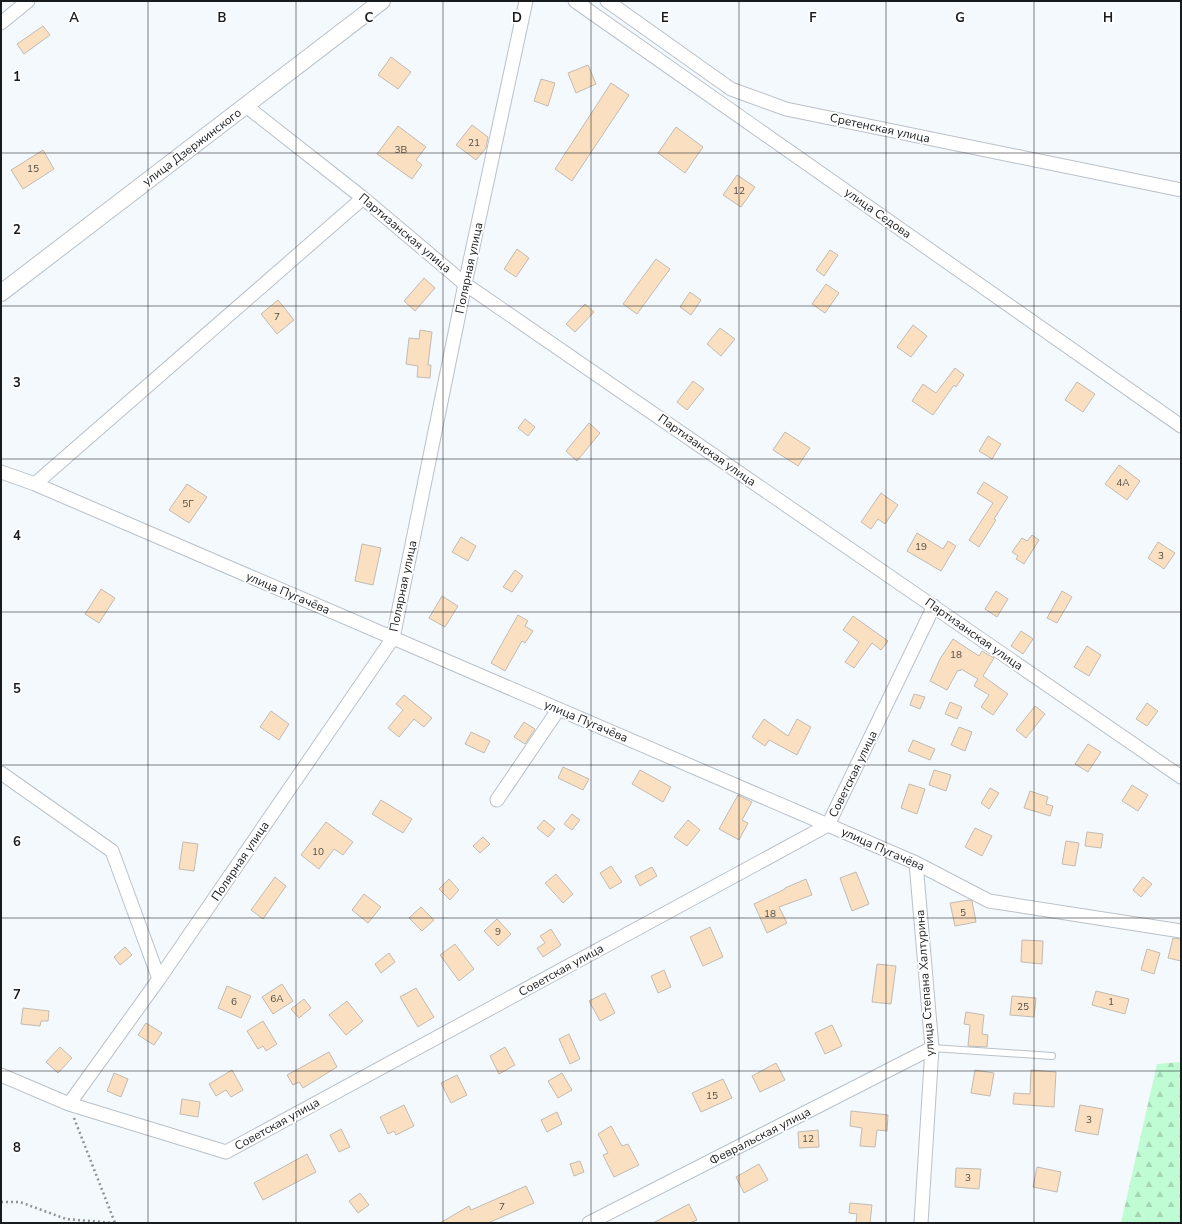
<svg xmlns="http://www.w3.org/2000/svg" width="1182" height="1224" viewBox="0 0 1182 1224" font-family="'Nunito Sans',sans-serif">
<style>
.forest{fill:url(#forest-firs)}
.building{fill:#fadfc0;stroke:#c2bbb3}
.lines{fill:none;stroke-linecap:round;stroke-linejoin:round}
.service-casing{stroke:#b9c1c9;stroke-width:8}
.minor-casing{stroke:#b9c1c9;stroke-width:15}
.tertiary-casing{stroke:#b9c1c9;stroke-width:18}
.path{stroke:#909498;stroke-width:2.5;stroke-dasharray:2 3;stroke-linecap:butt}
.service{stroke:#fff;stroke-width:6}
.minor{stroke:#fff;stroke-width:13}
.tertiary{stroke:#fff;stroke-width:16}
.grid{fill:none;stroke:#191c1f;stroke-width:1;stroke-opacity:0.55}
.labels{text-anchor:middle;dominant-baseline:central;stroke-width:3.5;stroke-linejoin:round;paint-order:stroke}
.number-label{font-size:10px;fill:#514d47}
.street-label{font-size:12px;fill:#191c1f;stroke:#fff}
.grid-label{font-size:13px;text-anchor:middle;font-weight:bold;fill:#191c1f;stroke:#fff;stroke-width:3.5;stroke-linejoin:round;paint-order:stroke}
</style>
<defs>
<pattern id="forest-firs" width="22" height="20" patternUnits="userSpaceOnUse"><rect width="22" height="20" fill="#bffbd3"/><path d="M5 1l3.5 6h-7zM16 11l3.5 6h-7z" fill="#a4d7b5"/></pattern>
</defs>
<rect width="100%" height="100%" fill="#f4f9fe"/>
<path class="forest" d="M1181,1062V1223H1121L1157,1064Z"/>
<path class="building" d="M43,26L50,35L24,54L17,44Z
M391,57L411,72L398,89L378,75Z
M588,65L596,84L576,93L568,73Z
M541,79L555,83L548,106L534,101Z
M611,83L629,95L572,181L555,169Z
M472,125L488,137L486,148L476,160L456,145Z
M398,126L426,147L416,160L422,165L412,179L377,154Z
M676,127L703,147L685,173L658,153Z
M43,150L54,169L23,189L11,170Z
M737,175L755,187L741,207L723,195Z
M517,249L529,258L516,277L504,269Z
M830,250L838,255L824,276L816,270Z
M656,259L670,269L637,314L623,304Z
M424,278L435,288L415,311L404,301Z
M826,284L839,293L825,313L812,304Z
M690,292L701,300L691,315L680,307Z
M278,300L294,320L277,334L261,314Z
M585,304L594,312L575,332L566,324Z
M913,325L927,336L911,357L897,347Z
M720,328L735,339L721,356L707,344Z
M420,330L432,332L428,365H431L430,378L417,377L418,366L406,364L409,338L419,339Z
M955,368L964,375L956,387L954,385L933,415L912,401L923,384L936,393Z
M693,381L704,389L687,410L677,402Z
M1077,382L1095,394L1083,412L1065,400Z
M525,419L535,427L528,436L518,428Z
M589,423L600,433L577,461L566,451Z
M785,432L810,448L798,466L773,450Z
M988,436L1001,444L992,459L979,451Z
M1119,465L1140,481L1127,500L1105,484Z
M984,482L1008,497L994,519L996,520L979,547L969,540L993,503L977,493Z
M187,484L207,497L189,523L169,510Z
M881,493L898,505L885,524L878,519L871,529L861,522Z
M917,533L943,549L948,541L956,546L941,571L907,551Z
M1032,535L1039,540L1024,564L1016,559L1018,556L1012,552L1022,538L1027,541Z
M461,537L476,546L468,561L452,552Z
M1158,542L1175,553L1164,569L1148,558Z
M362,544L381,548L373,585L355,581Z
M515,570L523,576L512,592L503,587Z
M101,589L115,598L99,623L85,614Z
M996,591L1008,599L997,617L985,609Z
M1062,591L1072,597L1057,623L1047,618Z
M442,596L458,606L445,627L429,618Z
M518,615L528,621L525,626L533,631L525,643L522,641L505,671L491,663Z
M853,616L888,641L881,650L872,643L854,668L845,662L859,642L843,630Z
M1021,631L1033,639L1023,654L1011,646Z
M953,639L979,656L982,651L994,658L983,676L1008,694L993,715L981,707L989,695L974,686L978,679L961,669L960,671L958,670L947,690L930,681L940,659Z
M1087,646L1101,655L1089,676L1074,667Z
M914,694L925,697L920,709L910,705Z
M404,695L432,718L424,727L414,719L399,737L388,728L403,710L396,704Z
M950,702L962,707L957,719L945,714Z
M1147,703L1158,711L1147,726L1136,719Z
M1035,706L1045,714L1026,738L1016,730Z
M271,711L289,724L279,740L260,727Z
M764,719L788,736L797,719L811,727L797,755L769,740L765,746L752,737Z
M524,722L535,729L525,744L514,737Z
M959,727L972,732L965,751L951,745Z
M471,732L490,741L484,753L465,744Z
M913,740L935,749L930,760L908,751Z
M1088,744L1101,752L1088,772L1075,764Z
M563,767L589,779L583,790L558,778Z
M640,770L671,787L663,802L632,784Z
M934,770L951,775L946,791L929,785Z
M909,784L925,789L917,814L901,808Z
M1132,785L1148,795L1138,811L1122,801Z
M990,788L999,793L989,809L981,803Z
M1030,791L1048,797L1046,804L1053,806L1050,816L1024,808Z
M738,795L752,802L742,820L748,823L739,840L719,829Z
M381,800L412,819L403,833L372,814Z
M572,814L580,820L572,830L564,824Z
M544,820L555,829L548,837L537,828Z
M688,820L700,830L687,846L674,837Z
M326,822L353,842L343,855L334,849L319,869L301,855Z
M975,828L992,836L982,856L965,847Z
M1087,832L1103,834L1101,848L1085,846Z
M483,837L490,844L480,853L473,846Z
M1066,841L1079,843L1075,866L1062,864Z
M183,842L198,844L194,871L179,869Z
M611,866L622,882L610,889L600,873Z
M652,867L657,876L640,886L635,876Z
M856,872L869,904L852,911L840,878Z
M556,874L573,894L563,903L545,883Z
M275,877L286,886L263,919L251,910Z
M1143,877L1152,884L1141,897L1133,890Z
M449,879L459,890L450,900L439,889Z
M806,879L812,895L779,907L787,923L767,933L754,904L785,889V888Z
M364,894L381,907L368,923L352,910Z
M969,900L972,901L976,922L955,926L950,903Z
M421,907L434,920L422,931L409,918Z
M497,919L511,934L498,946L484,931Z
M710,927L723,957L703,966L690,937Z
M551,929L561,945L543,957L537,948L545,943L540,936Z
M1173,938L1181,939V961L1168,958Z
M1022,940L1043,941L1042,964L1021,962Z
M455,944L474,969L459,981L440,955Z
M125,947L132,955L120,965L114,957Z
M1147,949L1160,953L1154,974L1141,970Z
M389,953L395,962L381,973L375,964Z
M877,964L896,966L891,1004L872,1002Z
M664,970L671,987L658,993L651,976Z
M282,984L293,1001L273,1014L262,997Z
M227,986L251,996L241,1018L218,1008Z
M416,988L434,1017L418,1027L400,997Z
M1096,991L1129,999L1125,1014L1092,1005Z
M605,993L615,1013L600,1021L589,1001Z
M1012,996L1036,998L1034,1017L1010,1015Z
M304,999L311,1008L299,1018L291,1009Z
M347,1001L363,1021L346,1035L329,1015Z
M23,1008L49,1011L48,1021H41L40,1026L21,1024Z
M966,1012L984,1015L982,1034L988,1035L987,1047L968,1046L970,1025L964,1024Z
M263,1021L277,1044L266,1051L263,1046L258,1049L247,1031Z
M146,1023L162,1033L154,1045L138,1035Z
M832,1025L842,1046L825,1054L815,1033Z
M569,1034L580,1059L570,1064L559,1039Z
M60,1047L72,1058L58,1073L46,1062Z
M505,1047L515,1065L499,1074L490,1056Z
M329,1052L337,1067L303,1088L299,1082L293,1085L287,1075Z
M776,1063L785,1080L760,1092L752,1076Z
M232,1070L243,1090L231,1097L226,1090L216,1096L209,1084Z
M975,1070L994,1073L990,1096L971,1093Z
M1031,1070L1056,1072L1054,1107L1013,1104L1014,1093L1030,1094Z
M114,1073L128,1079L121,1097L107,1091Z
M562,1073L572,1090L558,1098L548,1081Z
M457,1075L467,1095L451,1103L441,1083Z
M723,1079L732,1098L701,1112L692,1093Z
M182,1099L200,1102L198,1117L180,1114Z
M404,1105L414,1126L396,1135L394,1131L388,1134L380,1117Z
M1080,1105L1103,1109L1098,1135L1075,1131Z
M851,1111L888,1115L887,1131L877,1130L875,1147L860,1146L862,1128L850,1126Z
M557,1112L562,1124L547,1132L541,1120Z
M611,1126L622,1146L628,1144L639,1165L614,1177L603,1155L608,1153L598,1134Z
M341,1129L350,1147L339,1152L330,1135Z
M818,1130L819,1147L799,1148L798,1132Z
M307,1154L316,1172L263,1200L254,1183Z
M580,1161L584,1172L574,1176L570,1164Z
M759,1164L768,1180L744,1193L736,1177Z
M1037,1167L1061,1172L1057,1192L1033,1187Z
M956,1168L981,1169L979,1189L955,1187Z
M526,1186L534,1203L488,1223H440L469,1206L471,1210Z
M360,1193L369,1205L358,1213L349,1201Z
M850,1203L872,1205L870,1223H856L857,1214L849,1213Z
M689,1204L697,1220L690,1223H653Z"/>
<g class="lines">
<defs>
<path id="service" d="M932,1048L1052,1056"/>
<path id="minor" d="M575,1L1181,426
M607,1L731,89L786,109L1181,190
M1,23L28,1
M246,106L363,198L465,284L1181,777
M1,472L35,484L828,825L916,863L989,901L1181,931
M35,484L363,198
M1,773L112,851L159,979
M497,800L558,710
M916,863L932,1048L921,1223
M1,1075L69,1104L226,1152L828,825L934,606
M69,1104L159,979L393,638L465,284L526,1
M589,1223L932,1048"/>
<path id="tertiary" d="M1,293L382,1"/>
</defs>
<use href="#service" class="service-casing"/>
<use href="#minor" class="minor-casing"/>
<use href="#tertiary" class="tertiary-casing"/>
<path class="path" d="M74,1118L115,1223
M1,1202H20L66,1219L115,1223"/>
<use href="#service" class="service"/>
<use href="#minor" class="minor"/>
<use href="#tertiary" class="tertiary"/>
</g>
<path class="grid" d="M148,1V1223M296,1V1223M443,1V1223M591,1V1223M739,1V1223M886,1V1223M1034,1V1223M1,153H1181M1,306H1181M1,459H1181M1,612H1181M1,765H1181M1,918H1181M1,1071H1181"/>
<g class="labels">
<g class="number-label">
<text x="474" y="143">21</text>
<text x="401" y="150">3В</text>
<text x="33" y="169">15</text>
<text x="739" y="191">12</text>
<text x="277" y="317">7</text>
<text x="1123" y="483">4А</text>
<text x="188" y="504">5Г</text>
<text x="921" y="547">19</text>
<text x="1161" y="556">3</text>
<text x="956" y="655">18</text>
<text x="318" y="852">10</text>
<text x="963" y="913">5</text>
<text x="770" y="914">18</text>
<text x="498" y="932">9</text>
<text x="277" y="999">6А</text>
<text x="234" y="1002">6</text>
<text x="1111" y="1002">1</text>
<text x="1023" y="1007">25</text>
<text x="712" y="1096">15</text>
<text x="1089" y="1120">3</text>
<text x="808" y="1139">12</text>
<text x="968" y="1178">3</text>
<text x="502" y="1207">7</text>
</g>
<g class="street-label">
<text transform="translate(880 128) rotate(12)">Сретенская улица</text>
<text transform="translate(192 147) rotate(-37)">улица Дзержинского</text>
<text transform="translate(878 213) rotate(35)">улица Седова</text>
<text transform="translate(405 233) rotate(40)">Партизанская улица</text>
<text transform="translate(469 268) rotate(-78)">Полярная улица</text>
<text transform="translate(707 450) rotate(35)">Партизанская улица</text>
<text transform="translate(403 586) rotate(-78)">Полярная улица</text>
<text transform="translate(288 593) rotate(23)">улица Пугачёва</text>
<text transform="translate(974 634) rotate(35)">Партизанская улица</text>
<text transform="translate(586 721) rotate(23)">улица Пугачёва</text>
<text transform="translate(853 774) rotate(-64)">Советская улица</text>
<text transform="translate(883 849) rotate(24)">улица Пугачёва</text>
<text transform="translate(240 861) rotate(-56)">Полярная улица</text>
<text transform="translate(561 970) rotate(-29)">Советская улица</text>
<text transform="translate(925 983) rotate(-94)">улица Степана Халтурина</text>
<text transform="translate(277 1124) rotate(-29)">Советская улица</text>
<text transform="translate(760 1136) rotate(-27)">Февральская улица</text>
</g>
</g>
<g class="grid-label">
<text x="74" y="22">A</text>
<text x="222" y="22">B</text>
<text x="369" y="22">C</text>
<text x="517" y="22">D</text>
<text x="665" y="22">E</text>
<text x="813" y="22">F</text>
<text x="960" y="22">G</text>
<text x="1108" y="22">H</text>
<text x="17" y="81">1</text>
<text x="17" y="234">2</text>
<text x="17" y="387">3</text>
<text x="17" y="540">4</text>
<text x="17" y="693">5</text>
<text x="17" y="846">6</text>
<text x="17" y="999">7</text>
<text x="17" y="1152">8</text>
</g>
<rect width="1182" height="1224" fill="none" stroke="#191c1f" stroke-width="4"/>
</svg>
